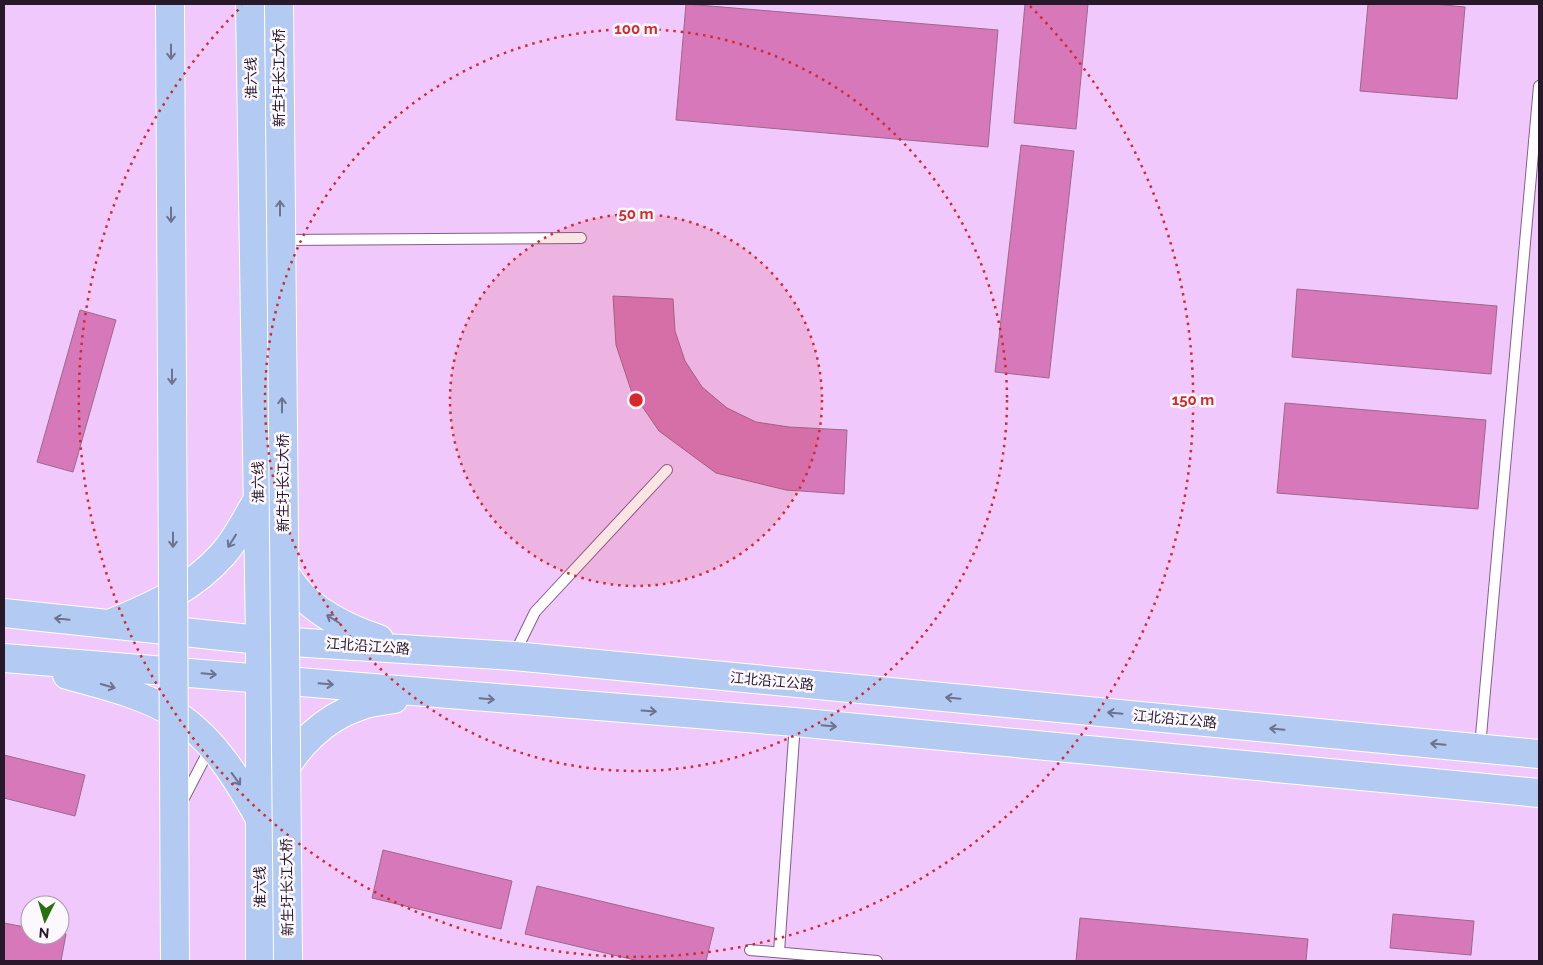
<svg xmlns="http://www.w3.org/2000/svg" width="1543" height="965" viewBox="0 0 1543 965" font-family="Raleway,'Noto Sans SC',sans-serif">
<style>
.building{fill:#d778ba;stroke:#9c688b}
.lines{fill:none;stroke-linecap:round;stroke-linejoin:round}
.service-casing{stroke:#835e8b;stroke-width:12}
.primary-casing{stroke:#fff;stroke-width:30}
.service{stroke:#fff;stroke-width:10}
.primary{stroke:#b3cbf2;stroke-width:28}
.primary-bridge-casing{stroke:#fff;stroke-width:30;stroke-linecap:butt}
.primary-bridge{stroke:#b3cbf2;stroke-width:28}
.oneway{stroke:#6d728e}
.ring{fill:none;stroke:#d62828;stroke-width:2.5;stroke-dasharray:2.5 5}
.labels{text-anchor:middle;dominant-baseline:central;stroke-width:5;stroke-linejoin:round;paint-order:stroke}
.street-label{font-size:14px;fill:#27182a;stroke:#fcf8fd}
.centre{fill:#d62828;stroke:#fcf8fd;stroke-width:2.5}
.ring-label{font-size:15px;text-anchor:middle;font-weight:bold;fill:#d62828;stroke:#fcf8fd;stroke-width:5;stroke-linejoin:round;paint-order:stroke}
</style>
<rect width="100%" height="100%" fill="#f1c8fb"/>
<path class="building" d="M686,4L998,30L988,147L676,120Z
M1025,4H1088L1076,129L1014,123Z
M1368,4H1433L1465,7L1457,99L1360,91Z
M1021,145L1074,151L1049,378L995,372Z
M1297,289L1497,306L1491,374L1292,357Z
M613,296L673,299L675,331L685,361L702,387L727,408L756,422L789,427L847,430L844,494L786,490L716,473L659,431L631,390L616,345Z
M80,310L116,320L73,472L37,462Z
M1285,403L1486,420L1478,509L1277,493Z
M4,755L85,775L75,816L4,798Z
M383,850L512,881L501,929L372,898Z
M537,886L714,928L706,961H639L525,934Z
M1393,914L1474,921L1471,955L1390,948Z
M1080,918L1308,939L1306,961H1076Z
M4,923L30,928V935L66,934L61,961H4Z"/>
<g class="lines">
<defs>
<path id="service" d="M282,240L581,238
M514,655L535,612L667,470
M1480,747L1539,86
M182,802L210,748
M750,950L877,961
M779,952L795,723"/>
<path id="primary" d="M250,4L260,640V961
M279,560C296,603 337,625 379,639
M4,613L260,640L514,656L1539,754
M114,622C155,605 193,588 223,554C237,539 247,517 258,499
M4,658L795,722L1539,793
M67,675C101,684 149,696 178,716C215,741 238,780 259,817
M279,779C296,746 324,718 360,706C370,702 383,701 394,699"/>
</defs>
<use href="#service" class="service-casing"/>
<use href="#primary" class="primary-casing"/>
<use href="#service" class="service"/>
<use href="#primary" class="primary"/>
<defs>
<path id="primary-bridge" d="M170,4L175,961
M279,4L288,961"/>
</defs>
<use href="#primary-bridge" class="primary-bridge-casing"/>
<use href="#primary-bridge" class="primary-bridge"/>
</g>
<defs><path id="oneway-shaft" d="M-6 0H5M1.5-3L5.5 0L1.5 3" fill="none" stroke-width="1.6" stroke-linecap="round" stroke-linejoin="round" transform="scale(1.25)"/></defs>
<g class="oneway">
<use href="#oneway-shaft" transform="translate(171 52) rotate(90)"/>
<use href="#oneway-shaft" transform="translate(280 208) rotate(-90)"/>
<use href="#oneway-shaft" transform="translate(171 215) rotate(90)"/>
<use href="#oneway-shaft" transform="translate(172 377) rotate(90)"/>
<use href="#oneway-shaft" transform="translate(282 405) rotate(-90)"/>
<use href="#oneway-shaft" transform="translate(173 540) rotate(90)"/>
<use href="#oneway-shaft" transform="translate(232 541) rotate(122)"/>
<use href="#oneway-shaft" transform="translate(62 619) rotate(-174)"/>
<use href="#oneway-shaft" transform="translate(333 619) rotate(-148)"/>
<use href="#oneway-shaft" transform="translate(209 674) rotate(5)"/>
<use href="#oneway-shaft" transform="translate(326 684) rotate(5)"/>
<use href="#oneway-shaft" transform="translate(108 686) rotate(16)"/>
<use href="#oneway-shaft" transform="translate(953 698) rotate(-175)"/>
<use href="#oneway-shaft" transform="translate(487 699) rotate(5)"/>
<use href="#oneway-shaft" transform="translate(649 711) rotate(4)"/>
<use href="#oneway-shaft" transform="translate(1115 713) rotate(-175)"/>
<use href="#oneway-shaft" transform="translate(829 726) rotate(5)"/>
<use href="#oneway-shaft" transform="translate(1277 729) rotate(-175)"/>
<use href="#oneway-shaft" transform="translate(1438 744) rotate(-175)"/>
<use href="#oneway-shaft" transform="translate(236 779) rotate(54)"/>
</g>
<circle cx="636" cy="400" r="186" fill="#d62828" fill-opacity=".12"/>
<g class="ring">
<circle cx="636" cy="400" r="186"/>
<circle cx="636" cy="400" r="371"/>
<path d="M1030 6A557 557 0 1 1 242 6"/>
</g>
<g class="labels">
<g class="street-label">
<text transform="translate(251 78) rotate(-91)">淮六线</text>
<text transform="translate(279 78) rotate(-90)">新生圩长江大桥</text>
<text transform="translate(258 482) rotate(-91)">淮六线</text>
<text transform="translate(283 483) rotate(-90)">新生圩长江大桥</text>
<text transform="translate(368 646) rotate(4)">江北沿江公路</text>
<text transform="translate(772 681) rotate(5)">江北沿江公路</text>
<text transform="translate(1175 719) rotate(5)">江北沿江公路</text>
<text transform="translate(260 887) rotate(-90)">淮六线</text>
<text transform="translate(287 887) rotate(-91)">新生圩长江大桥</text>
</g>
</g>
<circle cx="636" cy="400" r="8" class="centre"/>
<g class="ring-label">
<text x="636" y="34">100 m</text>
<text x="636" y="219">50 m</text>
<text x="1193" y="405">150 m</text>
</g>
<rect width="1543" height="965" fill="none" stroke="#27182a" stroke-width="10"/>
<g transform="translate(45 920) rotate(185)"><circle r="24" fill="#fcf8fd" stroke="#a79ea9"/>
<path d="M0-4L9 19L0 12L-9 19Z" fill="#276f0f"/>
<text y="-8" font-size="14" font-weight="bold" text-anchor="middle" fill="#27182a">N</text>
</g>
</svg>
